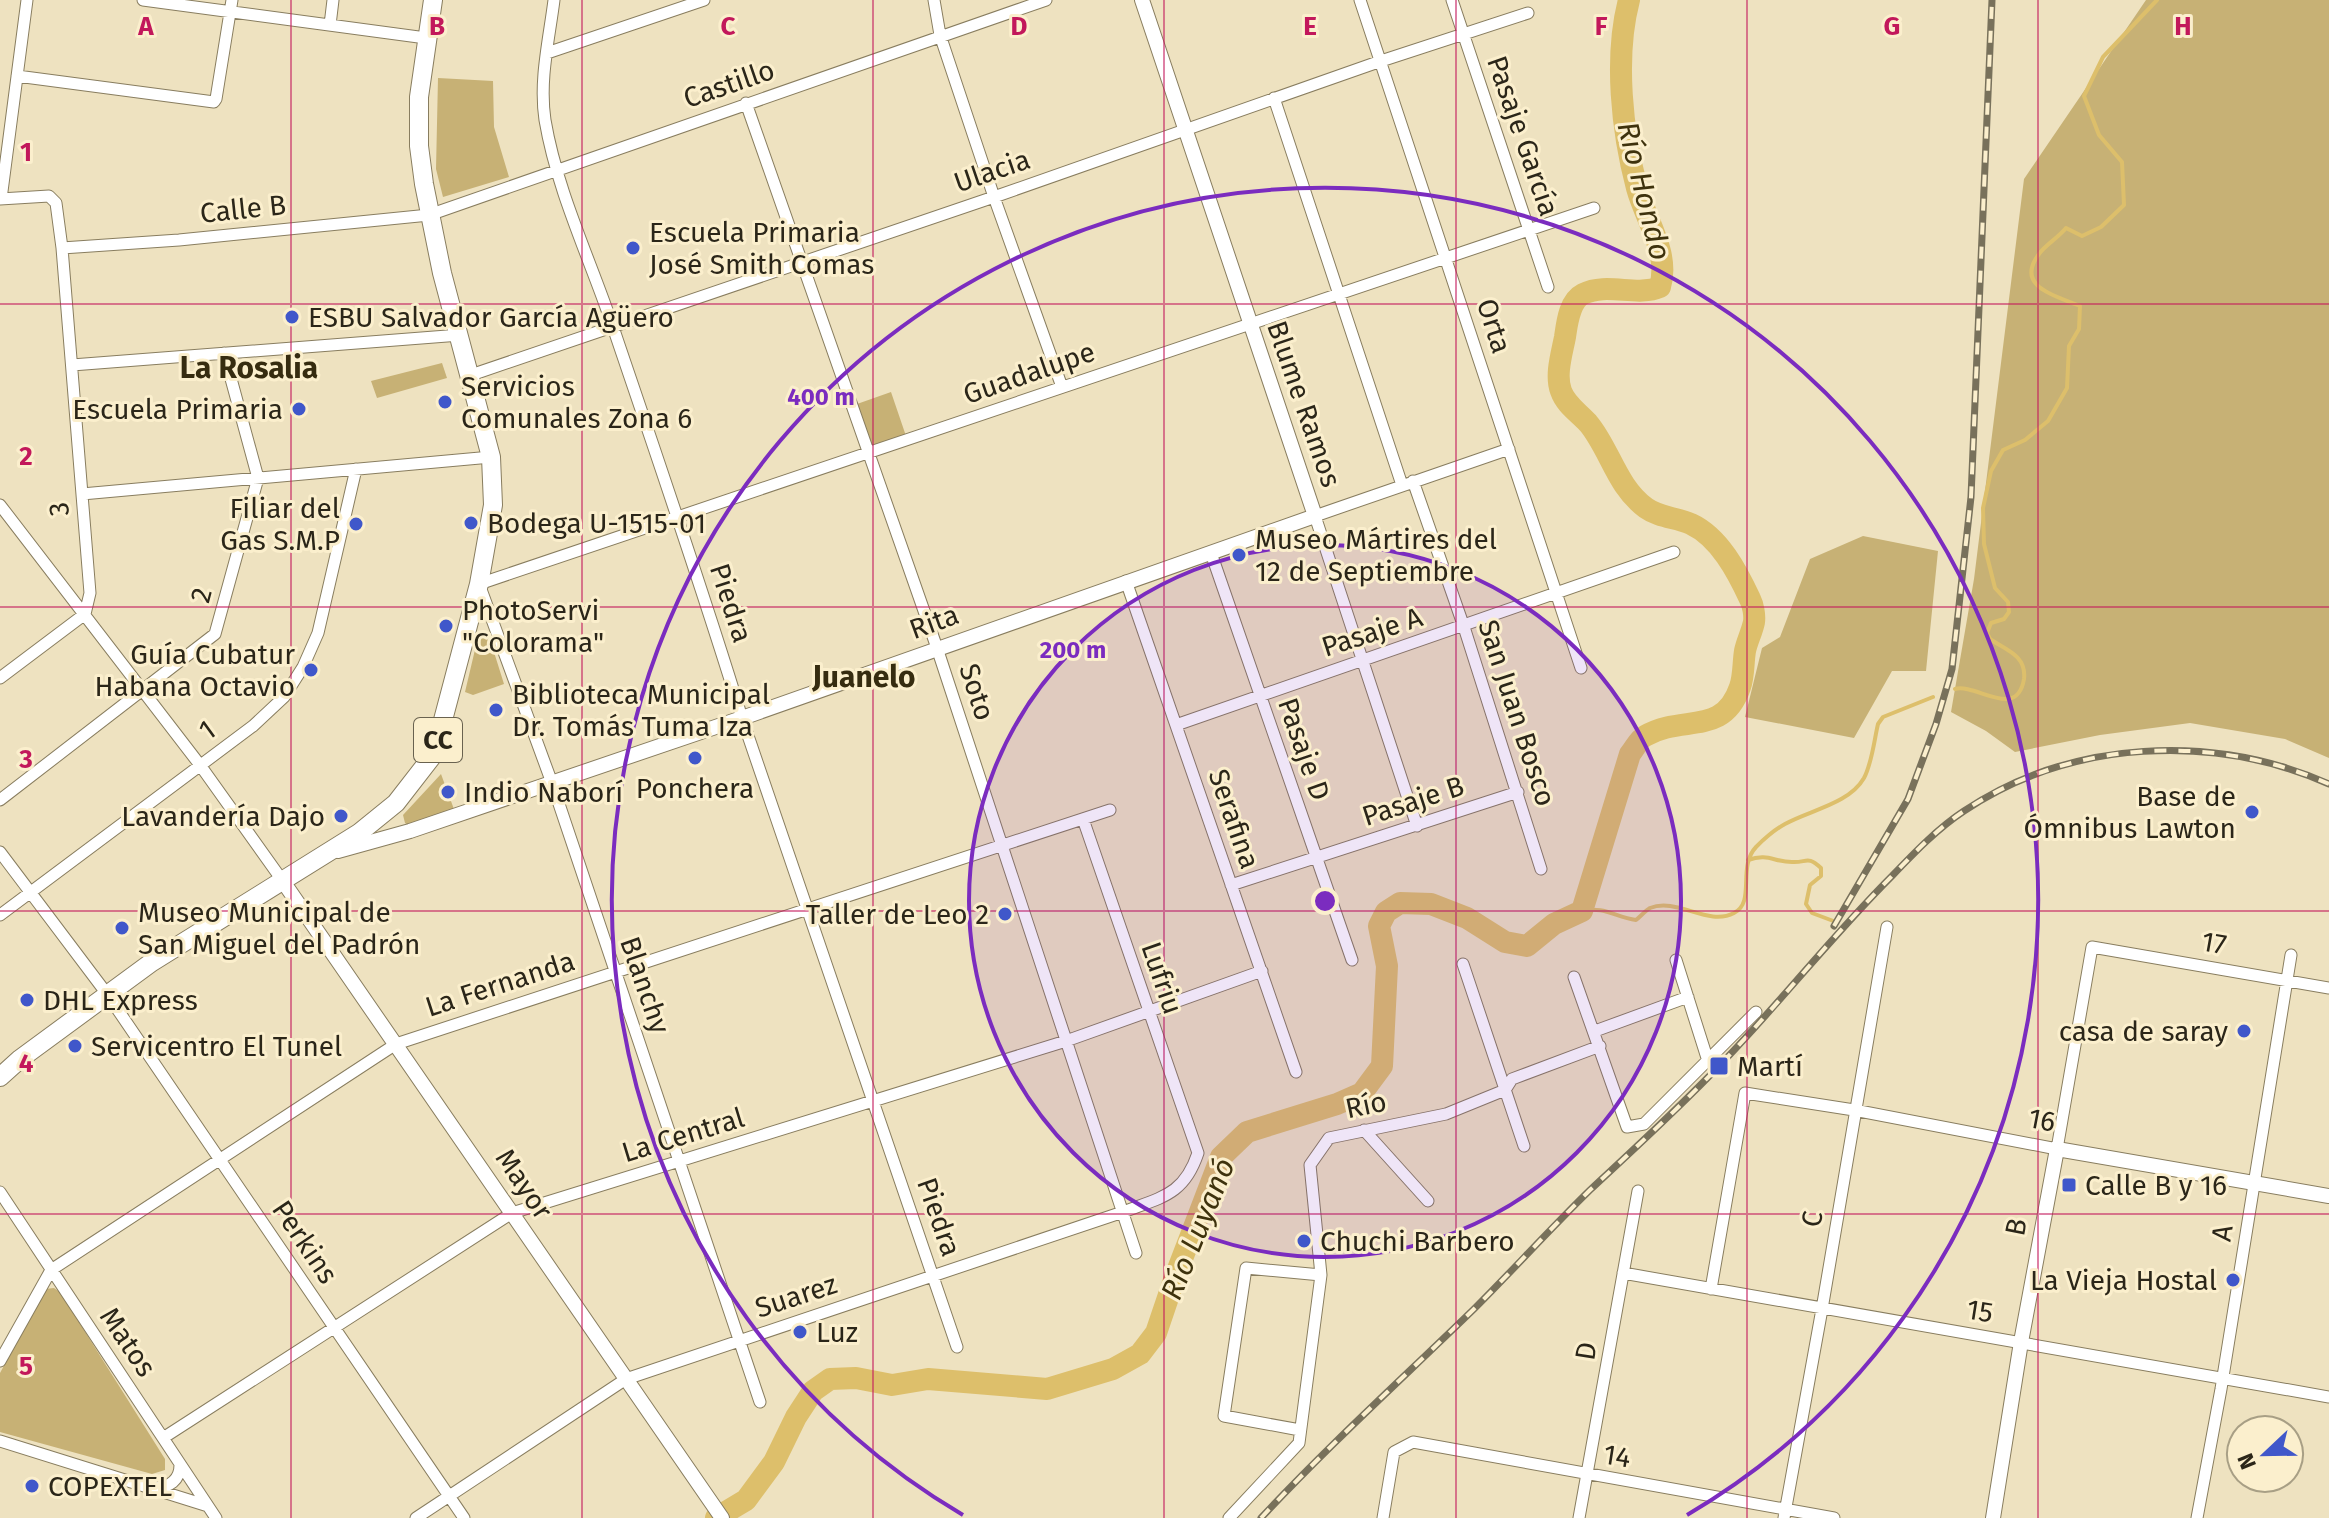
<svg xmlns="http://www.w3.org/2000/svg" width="2329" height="1518" viewBox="0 0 2329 1518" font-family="'Fira Sans',sans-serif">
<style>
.green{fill:#c7b175}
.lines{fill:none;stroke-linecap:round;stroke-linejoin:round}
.stream{stroke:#ddbf6b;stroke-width:4}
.river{stroke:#ddbf6b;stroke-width:22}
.minor-casing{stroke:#887d5f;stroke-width:13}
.tertiary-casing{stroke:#887d5f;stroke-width:16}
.primary-casing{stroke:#887d5f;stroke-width:20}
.minor{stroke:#fff;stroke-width:11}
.tertiary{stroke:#fff;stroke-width:14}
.primary{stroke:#fff;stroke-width:18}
.rail-casing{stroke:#78715b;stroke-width:7}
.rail{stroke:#fbefcd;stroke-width:4;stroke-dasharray:12;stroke-linecap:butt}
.grid{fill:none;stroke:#c2185b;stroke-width:2;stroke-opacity:0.55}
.ring{fill:none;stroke:#7b2cbf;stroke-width:4}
.poi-dot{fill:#4057ca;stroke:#fbefcd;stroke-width:3}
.labels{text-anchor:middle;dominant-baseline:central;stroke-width:6;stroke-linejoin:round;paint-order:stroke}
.shield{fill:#fbefcd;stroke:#69624f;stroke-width:2}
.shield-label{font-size:26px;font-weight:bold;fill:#2b2619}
.street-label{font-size:28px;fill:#2b2619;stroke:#fbefcd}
.poi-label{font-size:28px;fill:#2b2619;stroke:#fbefcd;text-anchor:start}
.water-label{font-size:30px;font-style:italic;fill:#3e320d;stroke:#fbefcd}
.neighbourhood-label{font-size:30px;font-weight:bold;fill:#362c10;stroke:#fbefcd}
.grid-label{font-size:26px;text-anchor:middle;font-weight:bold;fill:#c2185b;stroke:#fbefcd;stroke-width:6;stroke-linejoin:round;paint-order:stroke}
.centre{fill:#7b2cbf;stroke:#fbefcd;stroke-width:4}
.ring-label{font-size:24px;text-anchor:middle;font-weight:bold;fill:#7b2cbf;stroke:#fbefcd;stroke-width:6;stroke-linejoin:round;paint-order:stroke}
</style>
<rect width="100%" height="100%" fill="#eee2c0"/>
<path class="green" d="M2146,0H2329V758L2285,739L2190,723L2100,735L2015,752L1986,731L1951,712L1974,579L2024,179Z
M438,78L493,81L494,127L509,177L443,197L436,169Z
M442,363L447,378L377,398L371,381Z
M891,392L906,436L872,448L857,404Z
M1863,536L1938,551L1926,671H1892L1854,738L1745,717L1762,648L1780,637L1810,559Z
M488,633L504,684L473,695L465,692L478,637Z
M441,774L455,812L411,827L405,823L403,815Z
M54,1288L60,1292L165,1459V1470L152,1474L0,1432V1373L45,1289Z"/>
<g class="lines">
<path class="stream" d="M1955,689C1976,683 2017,721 2024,679C2027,655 2004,649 1990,639L1987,633L1991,623L2004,619L2009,612L2008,602L1995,588L1984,544L1983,508L1991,471L2003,450L2025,440L2048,421L2067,388L2069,346L2079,329L2080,306C2060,297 2013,288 2039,254C2045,245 2058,238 2066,228L2082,236L2101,227L2124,205L2122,162L2099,135L2084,96L2103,57L2157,0
M1748,860C1768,853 1774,862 1792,862C1807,863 1807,855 1821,868V876L1810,885L1806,904L1812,913L1836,922
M1582,911C1604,906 1615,917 1636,920C1640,917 1645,911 1650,908C1677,897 1708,927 1734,913C1756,902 1737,867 1756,847C1765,838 1774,830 1785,824C1810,810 1849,804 1864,778C1872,763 1874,741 1878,724L1883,717L1933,697"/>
<path class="river" d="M716,1518L746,1500L774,1462L796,1417L813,1391L830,1379L856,1378L892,1385L928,1379L1047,1389L1113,1369L1140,1354L1156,1333L1175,1277L1221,1157L1247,1132L1337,1104L1362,1093L1382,1066L1387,966L1379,926L1386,912L1400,903L1431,904L1467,918L1505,942L1527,946L1554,924L1582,911L1630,754C1635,748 1639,739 1645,736C1683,714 1723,737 1740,687C1744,676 1743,663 1745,651C1747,641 1752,632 1754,622C1755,615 1753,605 1750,599C1737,571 1719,537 1691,524C1675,517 1660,518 1646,508C1616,486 1610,449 1588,423C1578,412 1566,405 1561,391C1555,375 1562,353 1565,337C1567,324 1569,301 1583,294C1607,282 1637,297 1660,287C1670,253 1646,221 1637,188C1622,132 1614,57 1629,0"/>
<defs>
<path id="minor" d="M143,0L426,38
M554,0C549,40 539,80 545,120C557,191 590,259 613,327C657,457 702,587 742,718L957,1347
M934,0L940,35L994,197L1062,387
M1360,0L1581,668
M1452,0L1548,287
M330,25L333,0
M547,53L704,0
M17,76L214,102L216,99L232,0
M1274,98L1402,485
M746,103L937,648L1136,1253
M0,199L49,196L56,203L62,248L90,593L85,614L0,678
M1,199L27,0
M62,248L179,240L429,215L1046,0
M72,365L460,335
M471,375L994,197L1381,61L1528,13
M1413,481L1464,627L1541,869
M82,494L491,457
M0,505L200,765L282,880
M1211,553L1352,960
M1126,581L1296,1072
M1176,725L1674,552
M0,800L215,634L258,478L224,353
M1417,826L1315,516L1509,449
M0,852L107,994L464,1518
M1231,885L1518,792
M0,915L253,726L284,697L303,667L318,633L356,469
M1676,960L1708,1061
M1463,964L1524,1146
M1574,977L1627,1127L1644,1124L1756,1012
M1595,1031L1688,997
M1364,1130L1428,1201
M0,1192L216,1518
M1623,1273L2329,1397
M1711,1289L1745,1093L1854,1110L2057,1149L2092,947L2329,988
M0,1361L51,1270L396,1044L1110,810
M760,1402L552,783L479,584L1594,208
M1300,1430L1224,1416L1246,1268L1321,1275
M163,1438L512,1213L1066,1041L1262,971
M0,1441L208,1506
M155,1488C169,1487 180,1481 180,1465
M416,1518L626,1379L1123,1212C1162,1197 1184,1195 1198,1153L1083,819
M1229,1518L1299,1443L1321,1275L1310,1165L1329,1138L1446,1114L1505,1090L1512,1079L1600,1046
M1383,1518L1394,1452L1413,1442L1834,1518
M1579,1518L1638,1191
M1784,1518L1822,1309L1887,927
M2197,1518L2221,1389L2291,955"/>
<path id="tertiary" d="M338,851L410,831L742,718L1315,516L1142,0
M282,880L722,1518
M1993,1518L2021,1342L2057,1149L2329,1196"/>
<path id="primary" d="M0,1077L20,1059L152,962L359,833L396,803L434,754L479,584L493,505L491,457L442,273L424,184L419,146V97L433,0"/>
</defs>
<use href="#minor" class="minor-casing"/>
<use href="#tertiary" class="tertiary-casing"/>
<use href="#primary" class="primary-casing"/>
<use href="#minor" class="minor"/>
<use href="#tertiary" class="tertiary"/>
<use href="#primary" class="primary"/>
<defs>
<path id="rail" d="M1834,926L1908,799L1936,724L1952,669L1971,497L1992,0
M1261,1518C1329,1445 1403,1378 1474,1309C1513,1270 1550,1229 1590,1190C1634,1149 1678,1109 1720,1065C1779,1004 1832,936 1892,876C1914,853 1938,828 1964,811C2071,739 2214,733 2329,784"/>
</defs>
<use href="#rail" class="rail-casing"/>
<use href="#rail" class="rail"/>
</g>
<path class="grid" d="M291,0V1518M582,0V1518M873,0V1518M1164,0V1518M1456,0V1518M1747,0V1518M2038,0V1518M0,304H2329M0,607H2329M0,911H2329M0,1214H2329"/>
<circle cx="1325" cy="901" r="356" fill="#7b2cbf" fill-opacity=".12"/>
<g class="ring">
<circle cx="1325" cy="901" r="356"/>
<path d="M963 1515A713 713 0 1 1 1687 1515"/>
</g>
<g class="poi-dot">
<circle cx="633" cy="248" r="8"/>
<circle cx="292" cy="317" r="8"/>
<circle cx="445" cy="402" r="8"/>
<circle cx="299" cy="409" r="8"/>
<circle cx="471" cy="523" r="8"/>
<circle cx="356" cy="524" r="8"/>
<circle cx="1239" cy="555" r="8"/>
<circle cx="446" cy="626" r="8"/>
<circle cx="311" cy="670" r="8"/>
<circle cx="496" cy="710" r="8"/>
<circle cx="695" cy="758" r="8"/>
<circle cx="448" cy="792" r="8"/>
<circle cx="2252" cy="812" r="8"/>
<circle cx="341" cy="816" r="8"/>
<circle cx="1005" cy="914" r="8"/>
<circle cx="122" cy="928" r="8"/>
<circle cx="27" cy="1000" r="8"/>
<circle cx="2244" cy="1031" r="8"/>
<circle cx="75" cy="1046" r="8"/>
<rect x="1709" y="1056" width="20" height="20" rx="4"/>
<rect x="2061" y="1177" width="16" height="16" rx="4"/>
<circle cx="1304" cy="1241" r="8"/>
<circle cx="2233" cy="1280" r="8"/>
<circle cx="800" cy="1332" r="8"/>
<circle cx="32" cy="1486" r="8"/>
</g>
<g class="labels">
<rect class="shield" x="414" y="718" width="48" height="44" rx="6"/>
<g class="shield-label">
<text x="438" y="740">CC</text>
</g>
<g class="street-label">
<text transform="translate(729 84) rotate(-19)">Castillo</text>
<text transform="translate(1523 136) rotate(71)">Pasaje García</text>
<text transform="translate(992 171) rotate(-19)">Ulacia</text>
<text transform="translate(243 209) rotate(-6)">Calle B</text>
<text transform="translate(1494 326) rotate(72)">Orta</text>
<text transform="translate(1029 373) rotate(-19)">Guadalupe</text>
<text transform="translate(1304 404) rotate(71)">Blume Ramos</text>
<text transform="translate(59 509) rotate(-95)">3</text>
<text transform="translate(201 595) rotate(-75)">2</text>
<text transform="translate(731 603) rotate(72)">Piedra</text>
<text transform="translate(934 622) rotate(-20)">Rita</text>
<text transform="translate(1372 632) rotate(-18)">Pasaje A</text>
<text transform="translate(977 692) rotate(72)">Soto</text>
<text transform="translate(1517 713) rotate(72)">San Juan Bosco</text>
<text transform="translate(207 730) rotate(-36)">1</text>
<text transform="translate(1304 749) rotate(71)">Pasaje D</text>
<text transform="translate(1413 801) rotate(-18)">Pasaje B</text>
<text transform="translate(1234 819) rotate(71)">Serafina</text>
<text transform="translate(2214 943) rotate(10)">17</text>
<text transform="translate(1162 978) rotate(71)">Lufriu</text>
<text transform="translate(500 984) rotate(-18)">La Fernanda</text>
<text transform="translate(645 985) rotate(71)">Blanchy</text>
<text transform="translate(1366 1105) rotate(-12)">Río</text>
<text transform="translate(2042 1120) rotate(11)">16</text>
<text transform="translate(683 1135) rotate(-17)">La Central</text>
<text transform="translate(524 1184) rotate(56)">Mayor</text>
<text transform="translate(939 1217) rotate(71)">Piedra</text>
<text transform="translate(1812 1219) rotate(-81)">C</text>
<text transform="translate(2016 1227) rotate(-79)">B</text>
<text transform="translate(2222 1233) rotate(-81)">A</text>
<text transform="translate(305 1242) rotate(56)">Perkins</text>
<text transform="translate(796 1296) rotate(-18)">Suarez</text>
<text transform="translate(1980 1311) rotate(9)">15</text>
<text transform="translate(128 1342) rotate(56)">Matos</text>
<text transform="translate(1586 1351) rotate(-81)">D</text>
<text transform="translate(1617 1456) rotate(9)">14</text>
</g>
<g class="poi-label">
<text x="649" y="232">Escuela Primaria<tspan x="649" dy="32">José Smith Comas</tspan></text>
<text x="308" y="317">ESBU Salvador García Agüero</text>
<text x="461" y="386">Servicios<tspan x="461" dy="32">Comunales Zona 6</tspan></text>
<text x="283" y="409" text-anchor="end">Escuela Primaria</text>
<text x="340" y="508" text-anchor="end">Filiar del<tspan x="340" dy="32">Gas S.M.P</tspan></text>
<text x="487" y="523">Bodega U-1515-01</text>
<text x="1255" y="539">Museo Mártires del<tspan x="1255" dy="32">12 de Septiembre</tspan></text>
<text x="462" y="610">PhotoServi<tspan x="462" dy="32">"Colorama"</tspan></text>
<text x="295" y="654" text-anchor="end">Guía Cubatur<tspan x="295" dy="32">Habana Octavio</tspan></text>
<text x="512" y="694">Biblioteca Municipal<tspan x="512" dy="32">Dr. Tomás Tuma Iza</tspan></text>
<text x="695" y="788" text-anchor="middle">Ponchera</text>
<text x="464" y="792">Indio Naborí</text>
<text x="2236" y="796" text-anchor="end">Base de<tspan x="2236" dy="32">Ómnibus Lawton</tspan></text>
<text x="325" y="816" text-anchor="end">Lavandería Dajo</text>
<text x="138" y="912">Museo Municipal de<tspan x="138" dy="32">San Miguel del Padrón</tspan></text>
<text x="989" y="914" text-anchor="end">Taller de Leo 2</text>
<text x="43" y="1000">DHL Express</text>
<text x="2228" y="1031" text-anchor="end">casa de saray</text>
<text x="91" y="1046">Servicentro El Tunel</text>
<text x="1737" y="1066">Martí</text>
<text x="2085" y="1185">Calle B y 16</text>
<text x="1320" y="1241">Chuchi Barbero</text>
<text x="2217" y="1280" text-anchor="end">La Vieja Hostal</text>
<text x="816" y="1332">Luz</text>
<text x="48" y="1486">COPEXTEL</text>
</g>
<g class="water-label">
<text transform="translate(1644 191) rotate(76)">Río Hondo</text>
<text transform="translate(1198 1229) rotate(-68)">Río Luyanó</text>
</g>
<g class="neighbourhood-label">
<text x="249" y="368">La Rosalia</text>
<text x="864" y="677">Juanelo</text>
</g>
</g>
<g class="grid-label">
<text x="146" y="35">A</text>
<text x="437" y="35">B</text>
<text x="728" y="35">C</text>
<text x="1019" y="35">D</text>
<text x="1310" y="35">E</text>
<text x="1601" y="35">F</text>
<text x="1892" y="35">G</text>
<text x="2183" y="35">H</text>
<text x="26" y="161">1</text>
<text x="26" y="465">2</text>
<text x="26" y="768">3</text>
<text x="26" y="1072">4</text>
<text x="26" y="1375">5</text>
</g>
<circle cx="1325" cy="901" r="12" class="centre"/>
<g class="ring-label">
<text x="821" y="405">400 m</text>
<text x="1073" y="658">200 m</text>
</g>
<g transform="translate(2265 1454) rotate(248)"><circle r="38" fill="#fbefcd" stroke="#a89f85" stroke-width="2"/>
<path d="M0-6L14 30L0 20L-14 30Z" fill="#4057ca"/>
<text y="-12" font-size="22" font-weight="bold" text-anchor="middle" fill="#2b2619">N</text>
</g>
</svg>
